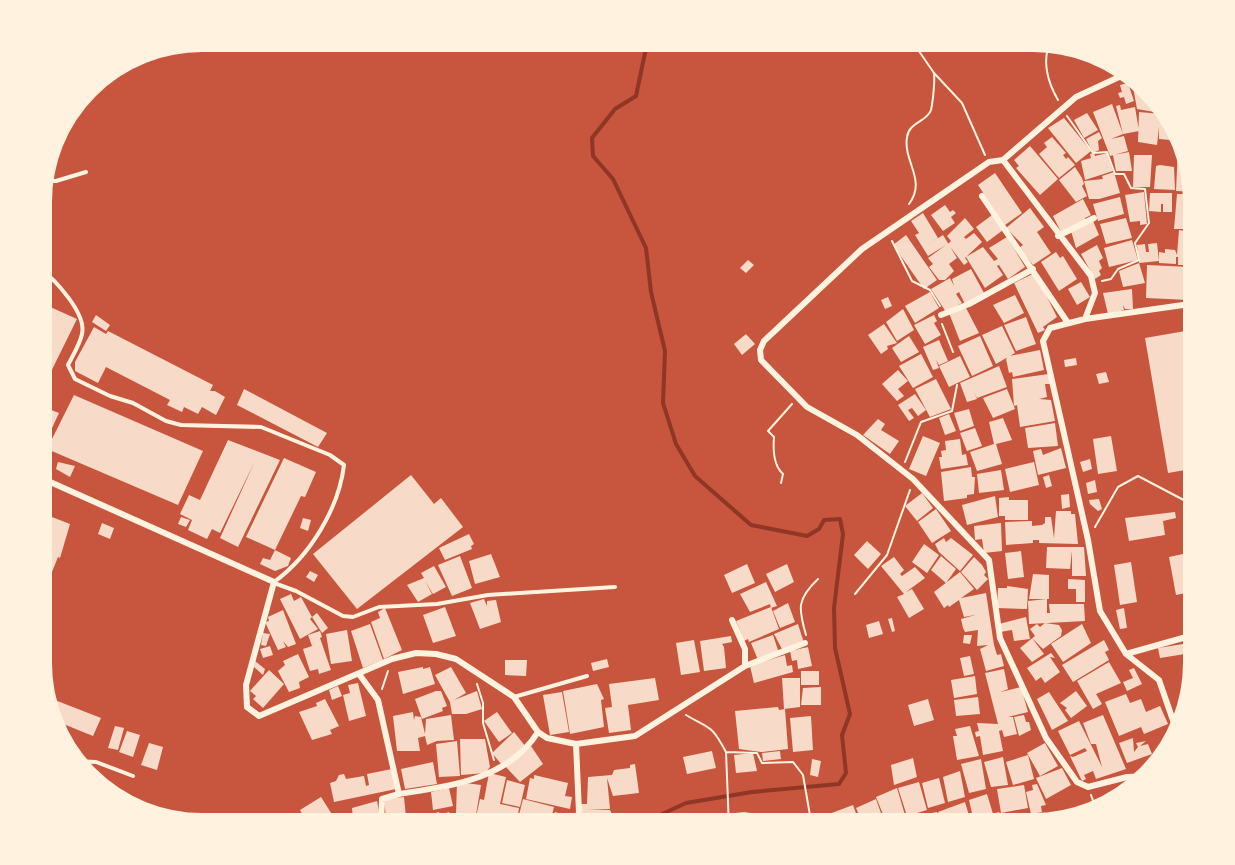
<svg xmlns="http://www.w3.org/2000/svg" width="1235" height="865" viewBox="0 0 1235 865" font-family="Poppins,sans-serif">
<style>
.lines{fill:none;stroke-linecap:round;stroke-linejoin:round}
.stream{stroke:#8f3625;stroke-width:4}
.building{fill:#f7dbc8}
.path{stroke:#fff3e0;stroke-width:2}
.service{stroke:#fff3e0;stroke-width:4}
.minor{stroke:#fff3e0;stroke-width:6}
.rim{fill:none;stroke:#fff3e0;stroke-width:8}
</style>
<rect width="100%" height="100%" fill="#c8553d"/>
<g class="lines">
<path class="stream" d="M634,827L686,803L752,792L839,784L846,773L842,735L850,714L835,648L834,608L843,534L840,519L824,520L819,529L807,536L751,525L695,476L676,444L663,403L665,351L651,292L646,248L613,179L593,156L592,138L615,109L636,96L646,48L658,38"/>
</g>
<path class="building" d="M1141,81L1161,103L1160,113L1137,109L1133,87L1141,88Z
M1128,83L1134,101L1126,104L1124,97L1120,98L1118,93L1122,92L1120,85Z
M1112,104L1123,134L1111,139L1124,136L1128,151L1110,156L1093,112Z
M1162,104L1176,120V133H1180L1182,141L1159,139V127L1157,145L1138,142L1139,112L1161,114Z
M1120,105L1121,110L1135,107L1139,131L1123,134L1116,106Z
M1087,113L1098,130L1084,138L1074,120Z
M1064,118L1091,151L1076,163L1048,128Z
M1099,132L1102,138L1098,141L1099,150L1093,153L1086,139Z
M1052,137L1066,153L1063,155L1066,159L1068,157L1075,165L1059,178L1039,154L1047,147L1044,143Z
M1030,146L1058,179L1040,195L1016,168L1019,166L1014,160Z
M1178,147L1184,148L1197,192L1176,191Z
M1129,152L1132,171H1116L1113,155Z
M1094,153L1095,156L1107,153L1113,171L1085,180L1081,161L1091,158L1090,154Z
M1134,155H1152L1150,187H1133Z
M1160,165L1174,167L1175,190L1154,189L1156,166Z
M1075,167L1082,178L1084,184L1082,186L1087,196L1076,202L1059,180Z
M1114,172L1120,193L1099,199H1089L1084,181L1103,179L1102,176Z
M995,173L1022,213L1005,225L978,185Z
M1144,192L1147,224L1140,225V221L1130,222L1125,195Z
M1150,193H1172V212H1163V204H1161V212L1149,211Z
M1177,194H1197V229H1174Z
M1120,197L1124,214L1098,221L1093,204Z
M1083,199L1091,215L1085,218L1086,221L1061,232L1053,216Z
M945,205L950,212L953,210L956,213L951,217L955,223L943,231L931,215Z
M1030,208L1044,227L1037,232L1051,253L1033,265L1019,248L1023,245L1006,228Z
M923,213L938,238L927,245L943,235L957,258L949,264L954,271L945,280H939L929,267L933,264L928,258L946,245L928,256L915,235L919,233L911,221Z
M992,215L1003,230L987,242L976,227Z
M965,218L974,229L964,237L966,239L974,233L982,242L965,258L968,262L964,265L948,244L951,241L947,236Z
M1126,218L1132,238L1106,244L1100,224Z
M1093,221L1099,235L1076,248L1071,231Z
M1179,230L1197,233V265H1178V257H1176V264L1159,263V252L1165,253V249L1175,250L1177,255Z
M906,235L937,280L924,289L893,245Z
M1007,237L1025,267L1008,279L999,265L997,266L1003,275L985,288L966,257L983,247L994,261L998,259L989,248Z
M1132,240L1138,260L1109,267L1104,248Z
M1157,243L1159,261L1139,263L1137,245L1145,244L1146,252H1149L1148,244Z
M1097,245L1103,258L1099,261L1102,268L1099,271L1101,275L1095,279L1081,254Z
M1056,252L1060,258L1063,256L1077,279L1059,291L1041,262Z
M748,260L754,265L746,273L740,268Z
M1139,263L1145,283L1123,287L1119,271Z
M1147,265L1190,267L1189,300L1146,298Z
M971,269L984,293L965,304L959,292L956,294L962,303L946,312L931,289L950,278L954,286L952,279Z
M1035,273L1057,317L1043,327L1045,330L1038,333L1014,283Z
M1081,282L1090,297L1077,305L1068,289Z
M1132,289L1133,309H1125L1123,305L1124,310L1108,314L1103,293Z
M930,292L939,308L915,323L905,306Z
M39,294L42,295L39,302L77,319L39,396V343L45,333L39,328Z
M1015,295L1024,313L1004,323L993,305Z
M888,297L892,306L885,309L881,300Z
M965,306L979,333L960,341L949,313Z
M903,309L914,330L897,341L886,322Z
M96,315L110,325L106,331L92,322Z
M934,315L937,321L934,323L941,335L925,344L914,325Z
M1026,317L1036,344L1016,351L1004,325Z
M884,324L897,343L887,346L888,349L881,354L868,335Z
M1002,326L1015,353L996,364L982,335Z
M94,327L106,334L108,331L213,385L210,391H215L225,397L216,415L202,407L198,414L184,407L182,412L167,405L170,400L106,367L98,383L75,371V362Z
M1197,329V468L1168,473L1145,338Z
M746,334L755,344L742,355L734,344Z
M909,336L919,352L901,362L892,348Z
M980,336L993,366L972,376L958,346Z
M939,340L948,361L939,365L936,360L939,368L933,370L923,347Z
M1040,350L1044,370L1013,377L1012,372L1009,373L1006,359L1009,356Z
M921,354L933,377L913,388L899,366Z
M960,356L970,377L949,387L939,366Z
M1076,358L1077,365L1065,367L1064,360Z
M999,366L1007,387L977,398L974,392L977,399L967,402L960,383Z
M898,370L908,381L898,389L904,396L897,401L882,384Z
M1106,372L1109,382L1099,384L1096,374Z
M1049,374L1050,384H1045L1047,397L1039,399L1051,400L1055,421L1020,427L1017,405L1014,406L1012,379Z
M936,379L951,409L930,417L915,389Z
M244,389L327,433L318,447L237,405Z
M1007,389L1015,409L993,418L983,398Z
M915,394L926,410L918,416L912,408L908,410L914,418L909,421L898,405Z
M74,395L203,451L178,505L47,449Z
M41,406L59,413L39,456V410Z
M969,409L974,426L960,431L954,413Z
M949,414L956,431L945,435L939,418Z
M1003,418L1012,440L996,444L1002,464L977,471L970,452L994,444L989,422Z
M878,419L885,424L881,430L899,441L890,454L863,435Z
M1055,423L1058,446L1028,448L1025,428Z
M975,428L982,446L967,451L960,433Z
M923,436L940,443L926,476L909,469Z
M1111,436L1117,471L1098,474L1093,439Z
M960,439L962,455L966,454L968,465L941,469L939,457H942L941,451L946,450L945,441Z
M228,440L280,460L238,547L220,538L255,461L220,533L212,529L207,539L188,530L192,520L180,514L189,495L200,500Z
M1061,448L1066,468L1038,475L1033,451L1041,449L1043,455Z
M284,458L316,472L305,497L301,496L275,550L246,537Z
M1090,459L1092,469L1083,472L1080,462Z
M58,462L75,466L70,477L56,469Z
M1034,462L1039,485L1010,492L1005,469Z
M971,467L972,477H975L974,494L967,495V498L944,501L941,472Z
M1001,470L1004,490L979,493L977,474Z
M411,475L434,504L441,498L463,527L357,609L313,554Z
M1049,475L1052,486L1046,488L1043,477Z
M1095,480L1097,492L1088,494L1086,483Z
M922,493L933,508L917,521L905,506Z
M1069,494L1070,507L1062,509L1061,495Z
M995,496L998,517L967,525L962,505Z
M1009,497V500H1028V520H1005V516H999V498Z
M1099,499L1102,509L1098,511L1090,504L1089,500Z
M936,509L951,531L932,543L918,522Z
M1056,511H1071V514H1075L1078,544L1039,543V540H1033V543L1006,545L1005,522L1032,521V526L1042,525L1045,523V517H1051L1054,538Z
M39,512L70,524L60,558L58,557L50,577L39,573Z
M1175,512L1176,518L1163,521L1165,535L1129,541L1125,518Z
M181,517L190,520L186,527L178,524Z
M303,518L311,520L308,531L300,528Z
M102,523L114,528L110,539L98,534Z
M1001,523L1002,551L984,553L982,539L975,540L974,526Z
M469,534L474,544L471,546L472,549L445,560L439,548Z
M944,538L946,542L951,538L973,555L960,571L939,552L935,544Z
M867,541L881,554L868,569L854,555Z
M924,544L939,555L927,573L912,562Z
M1047,547H1084L1086,576H1072V551L1070,569L1046,568Z
M275,550L291,558L288,566L275,571L260,564L263,558L270,560Z
M1021,551L1024,577L1008,579L1005,553Z
M491,554L500,577L475,584L469,561Z
M1183,554L1189,589L1197,587V626L1190,592L1176,595L1169,557Z
M460,556L472,588L452,596L438,565Z
M941,556L956,569L946,583L931,570Z
M894,557L904,570L900,574L902,576L915,567L925,578L906,592L912,589L924,609L909,618L897,597L904,594L881,566Z
M974,557L982,565L986,572L984,575L988,579L977,590L961,572Z
M1131,562L1137,602L1120,605L1114,565Z
M747,564L755,583L732,593L724,575Z
M787,564L794,582L775,592L766,574Z
M434,566L446,587L433,594L425,581L432,594L418,602L407,585L424,578L421,573Z
M310,571L318,575L314,582L306,577Z
M960,572L974,589L961,598L986,593L994,645L997,655L1001,654L1004,666L986,671L980,649L988,645L977,646L978,630L965,632L963,628L961,619L975,615L964,617L959,600L949,607L948,605L944,608L934,592Z
M1033,574L1049,575V599H1029Z
M1068,579L1085,580V602H1076V589H1068Z
M766,582L777,606L771,608L770,604L750,612L740,594Z
M1007,586L1028,589L1027,609L997,608L998,588H1007Z
M291,594L294,601L301,597L312,617L310,619L318,629L300,639L280,599Z
M484,599L487,606V601L496,600L501,622L480,629L470,603Z
M1047,599V613H1050L1049,604H1084L1085,621L1029,624L1028,601Z
M788,603L795,622L780,628L773,611Z
M445,607L456,636L433,643L423,615Z
M771,607L779,629L749,642L748,639L744,641L736,621Z
M385,608L402,650L384,659L371,622L380,618L378,612Z
M1124,608L1127,628L1120,629L1116,610Z
M283,610L296,644L288,647L283,641L286,647L278,650L265,622L269,621L268,617Z
M317,613L328,628L322,633L312,617Z
M1026,617L1030,639L1014,641L1012,630L1000,632L999,624Z
M892,618L895,631L892,632L888,619Z
M879,621L883,634L869,638L866,625Z
M1045,623L1059,625L1062,630L1061,636L1043,649L1032,638L1044,654L1032,662L1020,648L1035,636L1030,629L1037,624L1040,627Z
M370,624L383,660L363,668L351,631Z
M798,624L804,643L783,651L774,634Z
M1082,624L1091,643L1063,662L1051,644Z
M347,630L352,661L331,664L326,634Z
M320,631L322,637L320,638L331,670L319,674L318,669L310,671L303,649L312,646L308,635Z
M263,633L270,634L266,646L261,645Z
M773,635L779,653L758,660L751,643Z
M964,635H972L970,644L963,643Z
M731,636L732,642L722,644L724,647L726,668L704,671L700,641Z
M694,640L700,672L681,675L676,643Z
M1104,640L1109,650L1105,652L1109,660L1073,682L1062,665Z
M1183,644L1185,654L1160,658L1158,648Z
M270,646L273,655L263,658L260,649Z
M808,647L812,666L798,669L797,660L792,661L790,651Z
M1051,653L1055,658L1050,657L1060,672L1045,683L1041,677L1036,681L1027,668Z
M1197,653V674L1195,679L1189,680L1187,654Z
M298,654L309,677L299,682L300,688L289,692L278,671L285,665L283,661Z
M785,655L787,666L792,665L793,672L754,683L750,666Z
M970,656L974,674L964,676L960,658Z
M607,659L609,667L593,671L591,663Z
M505,660H527L526,676L505,675Z
M255,661L265,669L263,675L254,667Z
M1109,662L1121,683L1096,694L1102,704L1093,709L1077,681Z
M423,667V669L430,667L435,684L403,694L398,672Z
M451,667L466,693L454,700L477,691L482,709L466,714H452L450,702L435,675Z
M1134,668L1142,684L1127,691L1123,682L1133,678L1129,670Z
M1004,669L1008,689L1001,692L1021,687L1028,712L1008,717H1013L1017,734L1004,737L1002,730L999,731L1003,751L983,755L980,736L976,737L975,732L979,731L977,723L998,724L985,673Z
M269,670L284,684L263,708L253,699L256,696L250,691Z
M801,671H819V685H801Z
M975,676L977,694L954,698L951,680Z
M655,678L659,700L628,705L631,730L609,733L605,708L612,707L609,684Z
M782,678H800V707L784,709Z
M358,683L366,716L349,721L343,695L350,693L348,685Z
M597,684L604,699L601,700L604,727L570,734L563,691Z
M338,686L342,696L332,700L329,690Z
M821,687V705H801L803,688Z
M436,691H441L447,706L442,708L443,711L422,719L415,699Z
M1076,691L1087,706L1071,718L1065,710L1067,708L1060,703Z
M562,692L569,732L550,735L543,695Z
M1049,692L1068,721L1052,730L1037,699Z
M1126,694L1130,703L1141,699L1146,712L1160,706L1168,724L1144,734L1141,727L1119,736L1105,702Z
M42,695L101,718L93,736L51,719Z
M978,697L980,714L956,716L954,700Z
M325,699L339,726L330,730L332,734L312,740L299,712L317,706L316,703Z
M928,699L934,720L914,726L908,705Z
M778,707L779,710L785,709L788,749L761,752L739,749L735,711Z
M413,712L414,720L415,716L421,717L425,734L426,719L451,715L454,740L437,741L427,745L425,736L418,738L420,751H397L393,716Z
M497,712L512,733L499,742L484,721Z
M1024,715L1026,722H1029L1031,730L1019,736L1014,717Z
M1103,715L1126,769L1096,779L1093,771L1084,775L1086,779L1082,781L1070,756L1073,757L1087,751L1085,748L1070,755L1058,731L1079,721L1102,767L1096,744H1091L1083,723Z
M811,716L813,750L793,752L790,718Z
M115,726L124,728L118,750L108,748Z
M970,726L979,756L957,760L953,736H957L955,729Z
M127,731L140,735L133,757L119,752Z
M514,732L526,747L502,765L492,753Z
M1133,738L1134,752L1138,747L1136,743L1146,741L1140,746L1148,744L1152,754L1127,763L1119,743Z
M460,739H485L490,767L485,773L461,775Z
M457,741L460,776L439,777L436,744Z
M149,743L163,747L157,770L141,765Z
M1045,743L1058,766L1040,776L1027,753Z
M531,746L543,764L520,782L505,766Z
M712,751L716,768L687,774L683,757Z
M780,751L781,759L763,761L762,753Z
M753,753L757,771L736,773L734,755Z
M1028,755L1034,779L1013,785L1006,762Z
M1003,757L1008,785L991,787L984,762Z
M913,758L917,777L894,785L891,765Z
M812,759L821,761L818,777L810,775Z
M981,759L986,789L969,793L961,764Z
M433,762L437,784L405,789L401,769Z
M635,764L639,793L613,796L607,778L610,809L588,810H610L613,816L610,817V821L586,822V814H581V804H587L588,777L612,775L614,770L630,768V765Z
M1062,768L1071,785L1046,799L1036,778Z
M392,769L396,789L334,802L330,783L336,781L339,775L344,774L346,779L364,776L366,786L369,785L367,774Z
M960,771L965,797L948,802L943,777Z
M489,773L506,777L500,804L519,808L518,815L506,813L505,820L514,821V827H474L475,820L499,822L476,817L480,799L484,800Z
M534,775L568,783L565,796L572,797L570,809L526,799L530,778L534,779Z
M939,778L945,803L928,808L922,783Z
M507,780L525,785L520,807L502,803Z
M457,782L481,785L476,815L456,814Z
M919,782L927,810L907,816L898,788Z
M1037,784L1046,805L1041,806L1042,812L1031,814L1026,792L1033,790L1032,785Z
M1024,785L1028,808L1001,813L997,789Z
M449,788L453,806L433,810L431,792Z
M897,788L905,815L886,822L876,797Z
M987,794L993,814L999,812L1001,817L990,821L989,816L974,822L969,800Z
M1119,794L1120,799L1110,807L1108,796Z
M321,797L340,827H309L300,810Z
M404,797L407,827H387L384,799Z
M523,799L554,807L552,815L547,814L546,821L532,818L549,823L548,827H516Z
M876,799L883,819L864,827L856,808Z
M377,801L381,822L360,825L358,817L353,818L352,808Z
M965,802L972,826L943,827L938,812Z
M853,805L861,827H834L829,814Z
M439,812L440,815L449,812L451,817L456,816L458,821L453,822L455,827H436L432,814Z
M555,812L575,818L572,827H550Z
M744,812L757,814V825L737,827L735,813Z
M937,812L940,827H918L916,816Z
M827,814L829,825L833,827H822L819,816Z
M428,816L433,827H409L408,823L412,819Z
M910,818L912,827H884L883,824Z
M466,819L471,827H457L456,823Z
M690,819L693,827H674L673,824Z
M719,822V827H698V823Z"/>
<g class="lines">
<path class="path" d="M910,38L934,73L962,103L985,155
M1051,41C1041,60 1048,83 1058,100
M1067,116L1093,153L1107,152L1115,174H1124L1131,188L1145,189L1149,223L1135,243L1139,260L1118,269L1111,279L1102,281
M909,204C927,180 903,162 907,137C909,122 927,122 931,110C933,101 935,81 934,73
M892,241L912,281L930,290L940,306
M942,324L953,352
M905,462L921,422L952,411L957,385
M781,483L783,474C773,465 773,449 774,437L768,431L792,404
M1095,527L1118,487L1138,476L1197,507
M855,594L887,555L910,490
M806,635C798,608 797,599 818,579
M477,684L483,703V723L494,760
M382,689L388,671
M686,715C711,730 711,724 726,752L757,753L762,763L793,762L803,775L812,827
M726,752L729,827
M1091,795L1097,812
M587,826L596,827"/>
<path class="service" d="M39,181H56L86,172
M39,267C54,279 87,313 82,334C80,344 73,355 68,365L75,379L110,396L133,403L166,421L181,425L261,427L330,455L344,465C339,508 310,556 274,582
M274,583L296,591L343,616L353,617L379,607L437,604L488,595L615,587
M514,697L587,676
M74,761L96,762L133,776"/>
<path class="minor" d="M1132,71L1076,97L1003,160L989,162L862,249L764,341L760,350L761,360L807,407L857,435L913,479L989,560L1000,638L1046,738L1077,782L1088,787L1127,777L1148,776
M1003,160L1091,276L1095,293L1085,319
M982,196L1068,323
M1058,236L1094,218
M941,315L969,304L1033,269
M39,477L274,582L246,685L247,707L259,716L392,659L416,653L436,654L456,659L514,697L538,732C508,780 449,786 399,794
M732,620L745,649V666
M1126,654L1197,634
M359,674L378,700L399,794L382,799L381,827
M1176,729L1159,680L1126,654L1100,611L1088,540L1043,341L1050,328L1085,319L1197,303
M538,732L547,738L576,744L579,812L576,827
M576,744L635,736L745,666L805,643"/>
</g>
<path d="M0 0H1235V865H0ZM202 48H1033A154 154 0 0 1 1187 202V663A154 154 0 0 1 1033 817H202A154 154 0 0 1 48 663V202A154 154 0 0 1 202 48Z" fill="#fff3e0" fill-rule="evenodd"/>
<path class="rim" d="M202 48H1033A154 154 0 0 1 1187 202V663A154 154 0 0 1 1033 817H202A154 154 0 0 1 48 663V202A154 154 0 0 1 202 48Z"/>
</svg>
